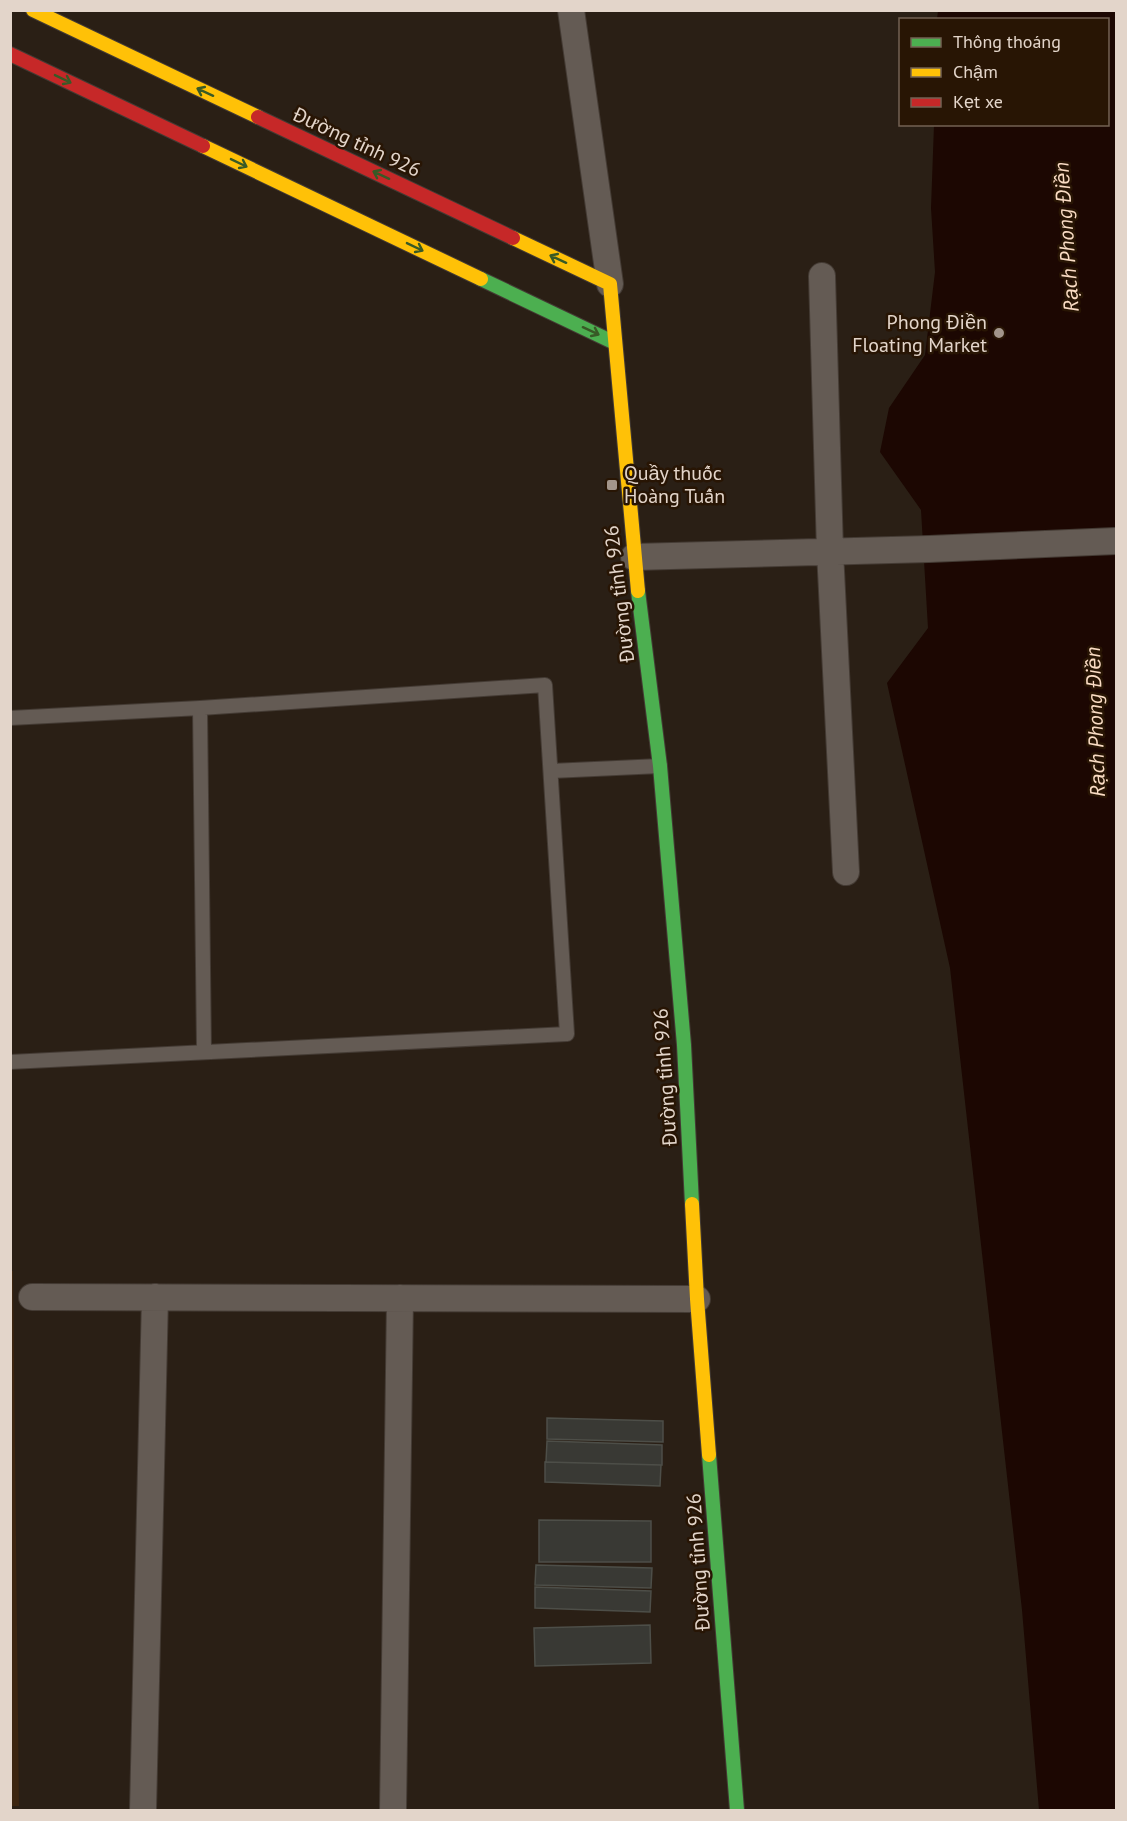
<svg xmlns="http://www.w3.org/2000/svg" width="1127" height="1821" viewBox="0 0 1127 1821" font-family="'PT Sans',sans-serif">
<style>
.built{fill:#3c2510}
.water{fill:#1c0702}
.building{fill:#393934;stroke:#4d4e48;stroke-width:1.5}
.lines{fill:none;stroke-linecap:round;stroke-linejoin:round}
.lane-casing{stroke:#443b34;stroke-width:16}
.street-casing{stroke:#443b34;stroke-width:28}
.fast-casing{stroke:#443b34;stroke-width:16}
.slow-casing{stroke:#443b34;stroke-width:16}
.jam-casing{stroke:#443b34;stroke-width:16}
.lane{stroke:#645b54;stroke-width:14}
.street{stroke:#645b54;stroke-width:26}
.fast{stroke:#4caf50;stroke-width:14}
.slow{stroke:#ffc107;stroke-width:14}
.jam{stroke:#c62828;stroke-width:14}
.oneway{stroke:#385a26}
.poi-dot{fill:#a2958b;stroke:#281504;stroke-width:2}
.labels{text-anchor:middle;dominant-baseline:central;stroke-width:5;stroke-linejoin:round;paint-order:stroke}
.street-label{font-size:20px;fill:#e3d5ca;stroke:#281504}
.poi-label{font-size:20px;fill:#e3d5ca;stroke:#281504;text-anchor:end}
.water-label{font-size:21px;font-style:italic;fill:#fadcc4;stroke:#281504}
</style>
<rect width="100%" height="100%" fill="#2a1f15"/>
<path class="built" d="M10,1270L13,1271L19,1806H11Z"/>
<path class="water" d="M938,11H1116V1810H1039L1022,1610L950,968L887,683L928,628L921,510L880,452L889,408L925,355L935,272L931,208L934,125L1108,124V20L937,19Z"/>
<path class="building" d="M547,1418L663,1421V1442L547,1439Z
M547,1441L662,1445V1465L546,1462Z
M545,1462L661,1465L660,1486L545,1482Z
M539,1520L651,1521V1562H539Z
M536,1565L652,1568L651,1588L535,1585Z
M535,1587L651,1591L650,1612L535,1608Z
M650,1625L651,1663L535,1666L534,1628Z"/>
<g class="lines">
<defs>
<path id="lane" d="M200,708L204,1052
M10,718L200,708L545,685L567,1034L10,1062
M551,771L660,766"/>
<path id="street" d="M571,10L610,284
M822,276L830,551L846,872
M634,557L929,549L1116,541
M32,1297L697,1299
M143,1810L155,1297
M393,1810L400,1298"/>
<path id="fast" d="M481,279L615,343
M638,591L660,766L684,1045L692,1204
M709,1455L737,1810"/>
<path id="slow" d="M33,10L258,117
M203,146L481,279
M513,238L610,284L638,591
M692,1204L697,1299L709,1455"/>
<path id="jam" d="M10,54L203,146
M258,117L513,238"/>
</defs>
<use href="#lane" class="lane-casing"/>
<use href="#street" class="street-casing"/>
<use href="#fast" class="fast-casing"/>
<use href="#slow" class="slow-casing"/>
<use href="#jam" class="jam-casing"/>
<use href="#lane" class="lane"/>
<use href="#street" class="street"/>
<use href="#fast" class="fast"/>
<use href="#slow" class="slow"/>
<use href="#jam" class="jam"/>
</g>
<defs><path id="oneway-shaft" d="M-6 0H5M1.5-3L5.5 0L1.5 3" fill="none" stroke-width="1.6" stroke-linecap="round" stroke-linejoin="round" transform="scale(1.5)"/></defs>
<g class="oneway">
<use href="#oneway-shaft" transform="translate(63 79) rotate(26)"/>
<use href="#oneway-shaft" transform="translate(205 92) rotate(-155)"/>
<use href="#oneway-shaft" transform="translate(239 163) rotate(26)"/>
<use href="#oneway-shaft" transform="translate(381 175) rotate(-155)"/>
<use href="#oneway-shaft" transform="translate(415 247) rotate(26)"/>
<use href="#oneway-shaft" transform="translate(558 259) rotate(-155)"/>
<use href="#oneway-shaft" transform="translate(591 331) rotate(25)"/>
</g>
<g class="poi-dot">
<circle cx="999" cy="333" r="6"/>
<rect x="606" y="479" width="12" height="12" rx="3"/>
</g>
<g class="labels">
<g class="street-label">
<text transform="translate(357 142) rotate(25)">Đường tỉnh 926</text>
<text transform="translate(619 594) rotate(-97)">Đường tỉnh 926</text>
<text transform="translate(665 1077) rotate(-94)">Đường tỉnh 926</text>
<text transform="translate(698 1562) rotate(-94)">Đường tỉnh 926</text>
</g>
<g class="poi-label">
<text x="987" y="322">Phong Điền<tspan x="987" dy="23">Floating Market</tspan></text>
<text x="624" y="473" text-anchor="start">Quầy thuốc<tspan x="624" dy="23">Hoàng Tuấn</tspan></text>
</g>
<g class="water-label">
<text transform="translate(1066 237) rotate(-94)">Rạch Phong Điền</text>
<text transform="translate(1095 722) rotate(-92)">Rạch Phong Điền</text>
</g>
</g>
<rect width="1127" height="1821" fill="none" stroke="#e3d5ca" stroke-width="24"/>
<rect x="899" y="18" width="210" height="108" fill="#281504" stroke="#736253" stroke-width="1.5"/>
<rect x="911" y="38" width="30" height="9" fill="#4caf50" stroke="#736253" stroke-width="1.5"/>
<text x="953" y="48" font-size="18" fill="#e3d5ca">Thông thoáng</text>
<rect x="911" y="68" width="30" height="9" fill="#ffc107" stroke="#736253" stroke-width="1.5"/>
<text x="953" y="78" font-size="18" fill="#e3d5ca">Chậm</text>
<rect x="911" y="98" width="30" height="9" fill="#c62828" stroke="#736253" stroke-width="1.5"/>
<text x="953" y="108" font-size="18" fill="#e3d5ca">Kẹt xe</text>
</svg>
